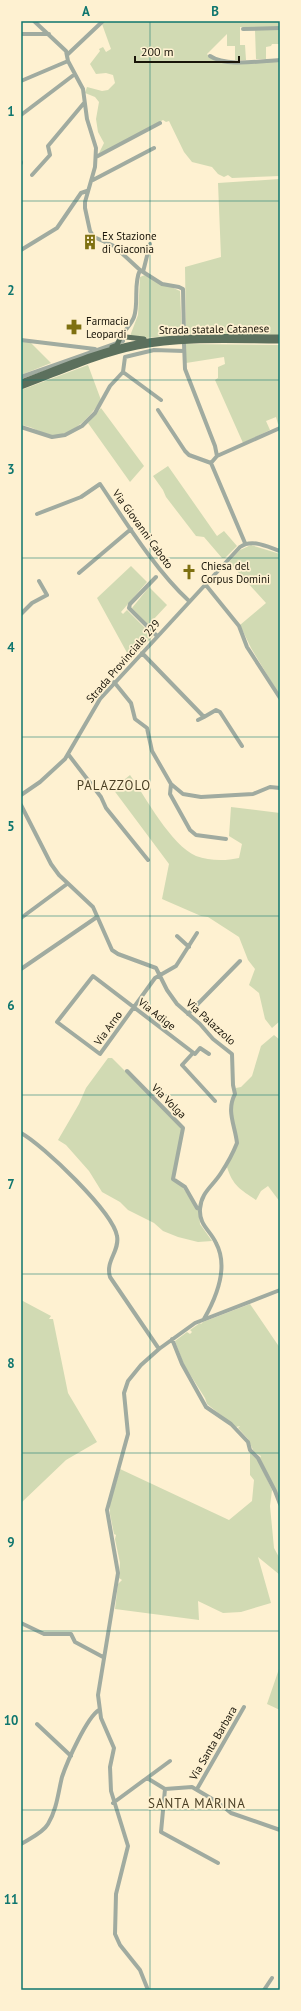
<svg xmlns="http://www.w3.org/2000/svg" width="301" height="2011" viewBox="0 0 301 2011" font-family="'PT Sans',sans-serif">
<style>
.green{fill:#d1dab3}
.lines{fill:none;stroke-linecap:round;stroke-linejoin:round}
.minor{stroke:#a0aba0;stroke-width:4}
.major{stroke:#5c705d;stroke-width:5}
.grid{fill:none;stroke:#0f766e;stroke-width:1;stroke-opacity:0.55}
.labels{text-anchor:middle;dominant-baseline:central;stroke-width:3.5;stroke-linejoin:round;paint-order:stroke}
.poi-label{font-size:11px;fill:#191509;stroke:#fef1d1;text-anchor:start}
.street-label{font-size:11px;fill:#191509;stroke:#fef1d1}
.quarter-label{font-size:13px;letter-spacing:1px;fill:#493e23;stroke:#fef1d1}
.neatline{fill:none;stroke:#0f766e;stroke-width:1.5}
.grid-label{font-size:13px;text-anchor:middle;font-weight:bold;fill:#0f766e}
</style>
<rect width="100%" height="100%" fill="#fef1d1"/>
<path class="green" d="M106,21H280V27H240V45H245L246,60H235V46H227V34L207,54C218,70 262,62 280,61V176L232,178L228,175L224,177L218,174L212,167L192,162L184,152L169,121L166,122L163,120L98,155L104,143L98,132L96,119L99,102L95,97L85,93L87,87L102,91L108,90L115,83L113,75L106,73L96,74L90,64L100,51L99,49L103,47L106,52L111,49L102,24Z
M280,29V44H272L271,46L266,47V59H256L255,30Z
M280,179V335L186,334L185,267L221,257L218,183Z
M145,275L180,291L182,334L138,339L130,336L138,315L140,277Z
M21,341L30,342L51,363L21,375Z
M186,344L280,345V424H278L276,417L266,421L270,430L243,443L215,380L218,378V367L225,364L224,357L186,363Z
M88,365L101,400C91,416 72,437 51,435C40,433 32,426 21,425V390Z
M101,408L144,466L130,482L88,423Z
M168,466L217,536L224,531L237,546L225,558H222L204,537L196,536L166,497L163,490L153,476Z
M251,545L280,554V696L251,648L240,625L266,603L229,562L240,550Z
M131,566L147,582L121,612L123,614L127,610L153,636L131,660L97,598Z
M149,587L167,605L152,621L153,624L152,629L132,608Z
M130,775C146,798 171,845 196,856C209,861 226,861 239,858L242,844L229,836L231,807L280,813V1021L272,1028L265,1019L259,993L249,985L255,969L248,960L239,937L208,917L201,916L162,899L169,864L113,789Z
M274,1035L280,1040V1202L268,1186L261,1191L256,1200C240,1189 233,1186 227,1167L237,1145L231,1116L236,1088L241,1087L252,1076L261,1046Z
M108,1058H112L182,1128L172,1179L183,1188L199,1211L200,1224L212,1241L198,1242L178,1237L163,1231L154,1223L128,1210L120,1202L102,1192L89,1171L66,1145L58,1140L79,1104L86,1088Z
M21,1300L51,1316L49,1319H53L68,1393L97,1442L66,1460L21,1503Z
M250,1304L280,1348V1502L260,1458L261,1456L254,1452L248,1439L238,1428L240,1426L236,1427L207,1404L205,1398L184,1365L175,1341L187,1332L190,1334L192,1332L190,1330L200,1323L201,1324L203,1322Z
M250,1453L258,1460L272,1490L270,1506L274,1548L280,1559V1575L258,1557L271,1603L241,1612L223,1613L198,1601L199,1620L115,1609L118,1584L122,1580L119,1578L120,1563L115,1539L116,1535L114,1534L110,1514V1504L120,1469L229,1520L252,1501L254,1480L250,1475Z
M280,1666V1710L267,1704Z"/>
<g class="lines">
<path class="minor" d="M34,21L66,51L68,61L83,89L87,119L96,148L95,167L85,202V208L90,231L94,237L114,246L140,270C133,284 139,302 134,317C132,323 126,329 122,335
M243,29L280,28
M21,34H49
M67,55L103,21
M210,56C226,67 260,61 280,60
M21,81L68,61
M21,115L75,74
M96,157L160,123
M21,162V163
M32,175L50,155L48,146L84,103
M93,180L154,148
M21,250L57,228L81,193L87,191
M140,270L162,284L179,287L183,289L184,334
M143,272L150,244
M21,340L95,349
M184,344L185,369L215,446L217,456
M123,372L161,400
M21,377L123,341
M158,410L185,451L189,455L211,463L245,543
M21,427L52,437L65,435L82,426L95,413L110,386L123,372L125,357L154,350L184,351
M211,463L217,456L280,428
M37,514L81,497L100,484C125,521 156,571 189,601
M79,573L131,529
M156,577L130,604L129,608L157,636
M205,584L239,626L247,647L280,698
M21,614L32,603L47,595L39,581
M142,653L204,717L216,710L220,712L242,746
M114,682L131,703L135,719L147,728L152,751L171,784L170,794L190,830L196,835L226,839
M198,720L204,717
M68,754L101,797L106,808L148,860
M171,784L183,794L201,797L253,794L270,787L280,788
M21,795L40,782L65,759L100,699L240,547C252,538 268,547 280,551
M21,805L51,864L59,875L93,907L112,950L118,954L156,968L167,990L177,1004L200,1024L213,1039L232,1054L233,1085L235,1094C226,1111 235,1125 237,1143C233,1153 227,1164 221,1173C213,1186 201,1192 200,1209C199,1225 210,1230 216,1243C229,1267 216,1298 204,1319
M21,918L67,884
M197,933L176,966L155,978L100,1054L57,1022L93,976L195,1054L200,1048L209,1054
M177,936L189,947
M21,969L97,917
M188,1014L240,961
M193,1053L182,1065L215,1101
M127,1071L183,1128L173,1179L185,1187L197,1208L200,1209
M21,1133C43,1145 113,1212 117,1236C120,1251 105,1261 110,1277L159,1349
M172,1339L182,1364L206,1407L231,1424L248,1442L250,1450L258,1458L275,1491L280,1504
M21,1623L44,1634H71L75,1642L103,1657
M37,1724L71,1756
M147,1778L170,1761
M165,1789L161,1832L218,1863
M197,1789L244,1707
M113,1803L147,1778L165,1789L192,1787L219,1803L231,1813L280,1830
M21,1844C29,1839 43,1833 48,1824C57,1809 58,1793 62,1777C67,1762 87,1717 99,1710
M148,1990L140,1970L120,1945L115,1934L116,1894L128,1846L111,1791L110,1767L114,1748L101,1718L98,1695L118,1573L107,1510L128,1434L124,1393L128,1381L141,1365L159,1349L195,1323L280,1290
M264,1990L272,1978"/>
<path class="major" d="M126,337L144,339
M112,347L117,345L120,338
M21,382C59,368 97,351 137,343C184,334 232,337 280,337
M21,387C59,373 97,355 137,347C184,338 232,341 280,341"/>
</g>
<path class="grid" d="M150,21V1990M21,201H280M21,380H280M21,558H280M21,737H280M21,916H280M21,1095H280M21,1274H280M21,1453H280M21,1631H280M21,1810H280"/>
<defs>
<symbol id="building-bare" viewBox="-9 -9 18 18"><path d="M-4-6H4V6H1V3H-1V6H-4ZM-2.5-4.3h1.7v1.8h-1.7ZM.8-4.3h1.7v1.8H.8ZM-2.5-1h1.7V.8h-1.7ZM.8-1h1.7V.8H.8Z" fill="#7e7010" stroke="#fef1d1" stroke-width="2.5" paint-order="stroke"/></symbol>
<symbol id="pharmacy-bare" viewBox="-9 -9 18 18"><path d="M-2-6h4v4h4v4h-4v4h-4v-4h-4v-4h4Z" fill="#7e7010" stroke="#fef1d1" stroke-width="2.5" paint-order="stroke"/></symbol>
<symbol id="church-bare" viewBox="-9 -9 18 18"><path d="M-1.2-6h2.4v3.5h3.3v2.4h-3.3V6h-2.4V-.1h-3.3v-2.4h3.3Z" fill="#7e7010" stroke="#fef1d1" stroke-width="2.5" paint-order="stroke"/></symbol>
</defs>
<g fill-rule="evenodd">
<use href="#building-bare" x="79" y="231" width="22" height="22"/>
<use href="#pharmacy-bare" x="63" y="316" width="22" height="22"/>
<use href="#church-bare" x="178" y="561" width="22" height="22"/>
</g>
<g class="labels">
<g class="poi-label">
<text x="102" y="236">Ex Stazione<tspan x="102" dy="13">di Giaconia</tspan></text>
<text x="86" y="321">Farmacia<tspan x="86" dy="13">Leopardi</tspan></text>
<text x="201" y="566">Chiesa del<tspan x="201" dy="13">Corpus Domini</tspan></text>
</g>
<g class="street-label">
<text transform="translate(214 329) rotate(-1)">Strada statale Catanese</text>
<text transform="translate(143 529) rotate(54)">Via Giovanni Caboto</text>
<text transform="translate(123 661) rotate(-49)">Strada Provinciale 229</text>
<text transform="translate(157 1014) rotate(38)">Via Adige</text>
<text transform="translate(211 1022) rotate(42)">Via Palazzolo</text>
<text transform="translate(108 1028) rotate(-54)">Via Arno</text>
<text transform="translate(169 1101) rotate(45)">Via Volga</text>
<text transform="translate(213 1743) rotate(-60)">Via Santa Barbara</text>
</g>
<g class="quarter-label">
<text x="114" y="785">PALAZZOLO</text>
<text x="197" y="1803">SANTA MARINA</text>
</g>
</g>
<rect width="301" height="2011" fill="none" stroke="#fef1d1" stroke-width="44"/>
<path d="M135 56v6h104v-6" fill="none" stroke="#191509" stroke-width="2"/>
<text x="141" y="56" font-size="12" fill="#191509" stroke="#fef1d1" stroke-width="3" paint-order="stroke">200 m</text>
<rect x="22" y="22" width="257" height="1967" class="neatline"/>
<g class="grid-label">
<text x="86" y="16">A</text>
<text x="215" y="16">B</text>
<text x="11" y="116">1</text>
<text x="11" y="295">2</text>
<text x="11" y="474">3</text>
<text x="11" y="652">4</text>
<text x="11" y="831">5</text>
<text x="11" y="1010">6</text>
<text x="11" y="1189">7</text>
<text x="11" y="1368">8</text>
<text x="11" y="1547">9</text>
<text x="11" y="1725">10</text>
<text x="11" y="1904">11</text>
</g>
</svg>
